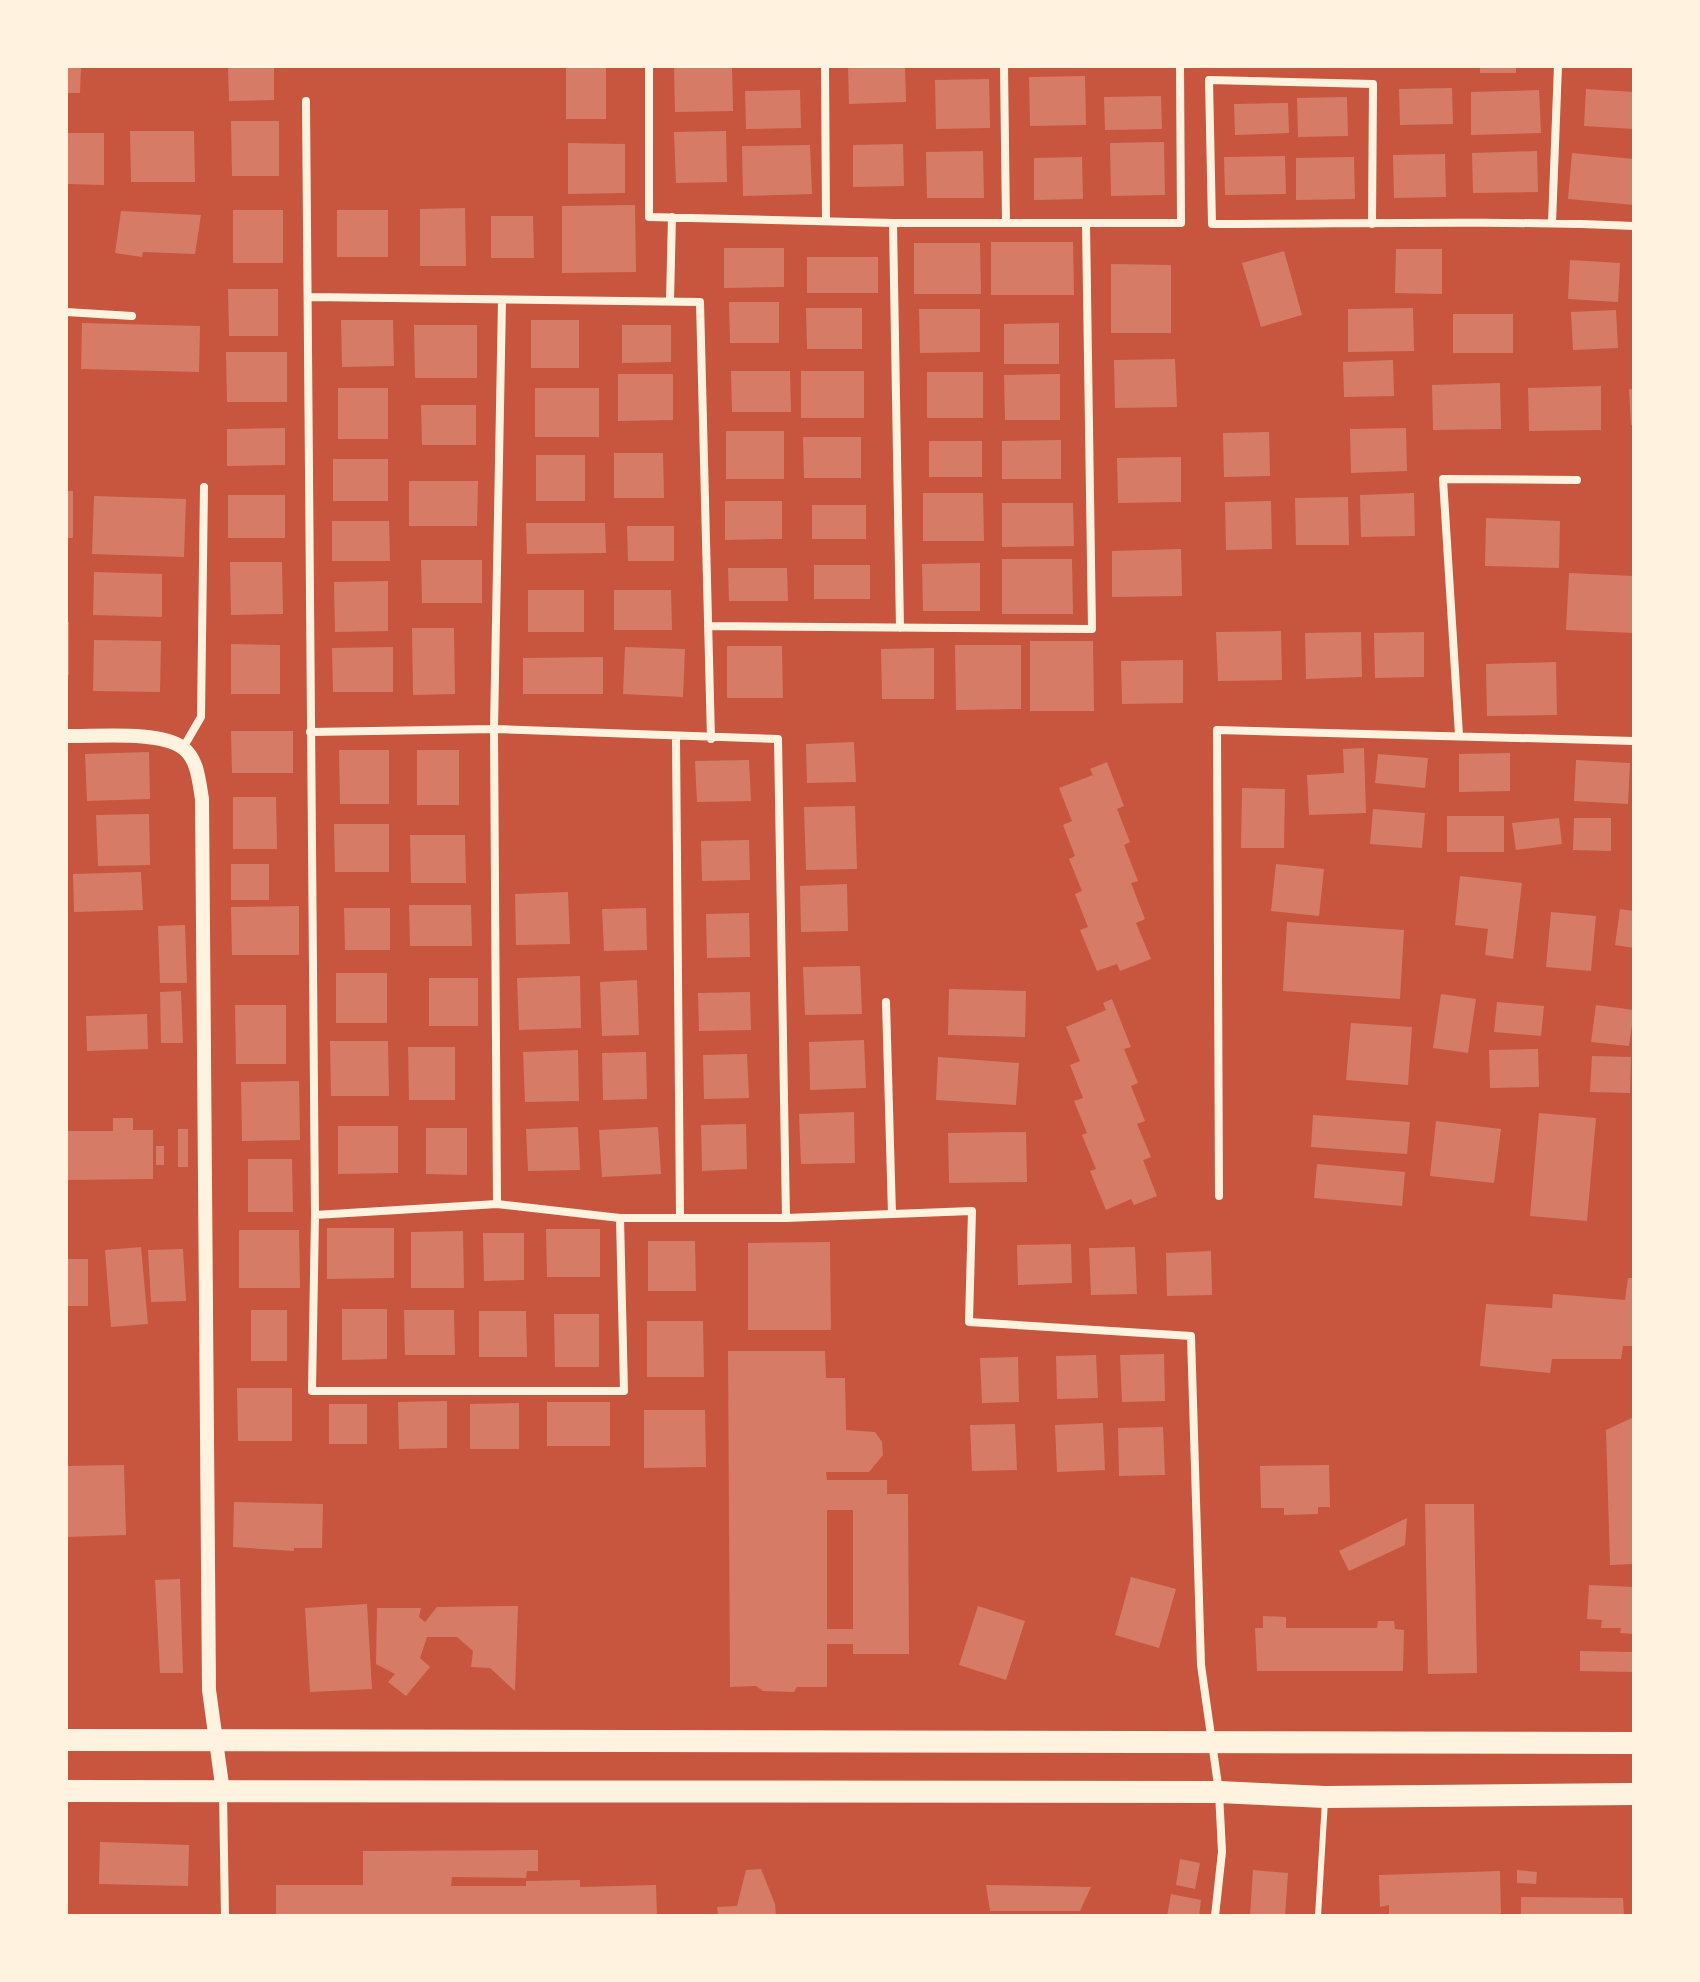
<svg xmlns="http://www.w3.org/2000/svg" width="1700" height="1982" viewBox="0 0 1700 1982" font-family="Quicksand,sans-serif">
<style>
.building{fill:#d67c66;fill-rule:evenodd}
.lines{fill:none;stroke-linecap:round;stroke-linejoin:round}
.service{stroke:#fff3e0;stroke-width:6}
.minor{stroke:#fff3e0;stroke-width:8}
.tertiary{stroke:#fff3e0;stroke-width:14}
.trunk{stroke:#fff3e0;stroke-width:22}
</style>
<rect width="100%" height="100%" fill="#c8553d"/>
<path class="building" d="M66,66H81L80,93H66Z
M228,66H274V100L229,101Z
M674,66H732L733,111L675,112Z
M848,66H905L906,102L849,104Z
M1480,66H1516V73H1480Z
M566,67H606V119H566Z
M1085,76L1086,125L1030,126L1029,77Z
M989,79L990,128L936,129L935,80Z
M1452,88L1453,124L1400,125L1399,89Z
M1586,89L1634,92V129L1584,126Z
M800,90L801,128L746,129L745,91Z
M1539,90L1541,133L1471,135V92Z
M1161,96L1162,129L1105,130L1104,97Z
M1347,97L1348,136L1298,137L1297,98Z
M1288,103L1289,133L1235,135L1234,104Z
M231,121H279V176H232Z
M130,131H194L195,182H131Z
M726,131L727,182L676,183L674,132Z
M66,133H104V185L66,184Z
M1164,142L1165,195L1111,196L1110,143Z
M568,143L625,144V193L568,194Z
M903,144L904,186L853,187V145Z
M810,145L812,194L743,196L742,146Z
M983,151L984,198H927L926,152Z
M1537,151L1538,192L1473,193L1472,153Z
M1572,153L1634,159V205L1568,199Z
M1445,154L1446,197L1394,198L1393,155Z
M1285,156L1286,194L1225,195L1224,157Z
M1082,157L1083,199L1034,200V158Z
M1354,157L1355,199L1296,200V158Z
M635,205L636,272L562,273V206Z
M465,208L466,266H420V209Z
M233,210H283V263H233Z
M337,210H388V257H337Z
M121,211L201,215L195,254L143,252L142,257L115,253Z
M491,216H533L534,258H491Z
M991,242H1073L1074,295H991Z
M914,243H980L981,294H914Z
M724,248H784V287L724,288Z
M1396,249H1442V294L1395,293Z
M1284,251L1302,315L1261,327L1242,263Z
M807,257H878V293H807Z
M1570,260L1620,263L1618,302L1568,299Z
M1111,264L1171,265V333H1111Z
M228,289H278V336H229Z
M729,302H779V343H730Z
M806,308H862V349H807Z
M1413,308L1414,351L1348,352V309Z
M919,309H980V352L920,353Z
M1616,310L1618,348L1573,350L1571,312Z
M1453,314H1513V353H1453Z
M341,320H393L394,366L342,367Z
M531,320H579V368H531Z
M82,323L200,326L199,372L81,369Z
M1059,323V364H1004V324Z
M414,325H477V378H415Z
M622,325H671V362L622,363Z
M226,352H287V402H227Z
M1175,359L1177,407L1115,408L1114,360Z
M1393,360L1394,396L1344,397L1343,362Z
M731,371H790L791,412H732Z
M801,371H864V418H801Z
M927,372H983V418H927Z
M618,374H673V420L618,421Z
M1060,374V420H1005L1004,375Z
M1500,383L1501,429L1433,430L1432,385Z
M1601,386V430L1529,431L1528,388Z
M338,388H388V439H338Z
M535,388H599V437H535Z
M1629,389H1634V424L1631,425Z
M421,405H476V445H422Z
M285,428V465L227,466V429Z
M1406,428L1407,471L1351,473L1350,429Z
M726,431H784V479H726Z
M1269,432L1270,476L1224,477L1223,433Z
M803,437H861V478H804Z
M1061,440V479H1002V441Z
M929,441H982V477H929Z
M614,453H663L664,498H614Z
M536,455H585V501H536Z
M1181,457V502L1118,503L1117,458Z
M333,459H388V501H333Z
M409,481H478L477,526H409Z
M66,491H73V538H66Z
M923,493H983L984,541H923Z
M1414,493L1415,536L1361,537L1360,495Z
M228,495H285V538H228Z
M94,496L186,499L184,557L92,554Z
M1348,497L1349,545H1296L1295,498Z
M725,501H782V539L725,540Z
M1271,501L1272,549L1226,550L1225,502Z
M1002,503H1073L1074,546L1002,547Z
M812,505H866V539H812Z
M1486,518L1560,521L1559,568L1485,566Z
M332,521H389L390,561H332Z
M526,523H605L606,553L527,554Z
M627,526H674V561H628Z
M1181,549L1182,596L1112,597V551Z
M1002,559H1072L1073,614H1002Z
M421,560H482V603H422Z
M230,562H282L283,614L231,615Z
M980,563V611H923L922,564Z
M814,565H870V599H814Z
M728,568H787L788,601H729Z
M94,572L162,574V617L93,615Z
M1569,573L1634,576V633L1566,630Z
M388,581V631L335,632L334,582Z
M528,590H584V632H528Z
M614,590H671L672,630H614Z
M66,622H69V675H66Z
M412,628H454L455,694L413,695Z
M1281,631L1282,680L1218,681L1216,632Z
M1361,632L1362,677L1306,679L1305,633Z
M1424,632V677L1375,678L1374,633Z
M94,640L161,641L160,692L93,691Z
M1030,641H1093L1094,711H1030Z
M231,644L280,645V694H231Z
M955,645H1021V709L956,710Z
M727,646H782L783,698H727Z
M393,647V692H333L332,648Z
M625,647L685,649L683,697L623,694Z
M934,648V699H882L881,649Z
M603,657V694H523V658Z
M1183,660V703L1122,704L1121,661Z
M1556,662L1557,715L1487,716L1486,664Z
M231,731H293V773H232Z
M854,742L856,782L807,783L806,744Z
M1364,748L1366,813L1309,815L1307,775L1344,773L1343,749Z
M339,750H389V804H340Z
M417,750H459V805H417Z
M149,752L150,799L87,801L85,754Z
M1510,753V791L1459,792V754Z
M1378,754L1428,758L1425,788L1375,783Z
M749,760L751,801L697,802L695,761Z
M1576,760L1630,763L1628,804L1574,801Z
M1107,762L1124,806L1117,809L1130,842L1124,845L1138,881L1131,883L1145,919L1136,923L1151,959L1120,971L1117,964L1097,971L1080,930L1088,927L1075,894L1082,891L1069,859L1075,856L1063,825L1072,821L1059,788L1093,775L1090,769Z
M1242,788L1285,789L1284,848H1241Z
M233,797H276L277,849H233Z
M855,806L857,869L806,870L804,807Z
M1373,809L1425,813L1422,848L1370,844Z
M149,814L150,865L98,866L96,815Z
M1447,816H1504V852H1447Z
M1559,818L1562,844L1516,850L1512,823Z
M1574,818H1611V851L1573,850Z
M334,824H389V872H335Z
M410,835H465L466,883H411Z
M749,840L750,880L702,881L701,841Z
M231,864H269V900H231Z
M1276,864L1324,869L1319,916L1271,911Z
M141,872L143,910L74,912L73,874Z
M1460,876L1522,883L1513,959L1485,955L1488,929L1455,925Z
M847,884L848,931L801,932L800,886Z
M568,892L570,944L516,945L515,894Z
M409,905H471L472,946H410Z
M299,906V955H232L231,907Z
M344,908H390V950H345Z
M646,908L647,950L604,951L602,909Z
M1620,909L1634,911V948L1615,945Z
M1551,912L1596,916L1591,971L1546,967Z
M749,913L750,957L707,958L706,914Z
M1287,922L1404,930L1400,999L1283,991Z
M185,925L187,983H160L158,926Z
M860,966L862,1014L805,1015L803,967Z
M336,973H387V1023H336Z
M580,976L581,1028L519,1030L517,978Z
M429,978H478V1026H429Z
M637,980L639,1035L602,1036L600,982Z
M949,989L1026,991L1025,1037L948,1035Z
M181,991L183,1043H161L160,992Z
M750,992L751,1030L699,1031L698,993Z
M1441,994L1476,999L1468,1053L1433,1048Z
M1112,999L1131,1047L1124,1049L1138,1083L1131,1086L1145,1121L1137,1124L1151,1157L1143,1160L1157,1196L1134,1205L1131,1199L1106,1210L1090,1171L1096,1169L1082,1135L1087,1133L1074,1101L1083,1098L1070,1065L1080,1061L1066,1027L1106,1010L1103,1003Z
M1497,1002L1544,1006L1541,1036L1494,1032Z
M235,1005H286V1064H236Z
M1596,1005L1634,1010L1629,1046L1591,1042Z
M147,1014L148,1049L87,1051L86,1016Z
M1351,1023L1412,1027L1408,1085L1346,1080Z
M864,1040L866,1088L810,1090L809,1042Z
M330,1041H388L389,1096H331Z
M408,1047H455V1100H409Z
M1538,1049L1539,1087L1490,1088L1489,1050Z
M578,1050L579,1101L525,1102L523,1052Z
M646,1052L647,1099L603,1100L602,1053Z
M747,1054L749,1098L704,1099L703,1055Z
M1592,1056L1631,1057L1630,1093L1590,1092Z
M938,1057L1019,1063L1016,1105L936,1100Z
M299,1081L300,1140L242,1141L241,1082Z
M854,1112L855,1163L801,1164L799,1114Z
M1539,1113L1596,1118L1587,1221L1530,1216Z
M1313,1115L1410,1122L1407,1154L1311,1147Z
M113,1118H133V1130H153V1179L66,1180V1131H113Z
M1436,1121L1501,1129L1494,1183L1430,1176Z
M746,1124L747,1169L702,1171L701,1125Z
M338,1126H398V1173L338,1174Z
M578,1127L580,1170L528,1171L526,1129Z
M658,1127L661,1174L602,1177L599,1130Z
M426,1128H467V1175L426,1174Z
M178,1129H188V1167H178Z
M1026,1132L1027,1182L949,1183L948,1133Z
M156,1146H164V1165H156Z
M248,1159H292L293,1212H248Z
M1317,1164L1405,1172L1402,1206L1314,1198Z
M327,1228H394V1278L327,1279Z
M546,1229H600V1277H547Z
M239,1230H299L300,1288H239Z
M463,1231L464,1288H411V1232Z
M483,1233H524V1280L484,1281Z
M648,1241H695L696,1291H648Z
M830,1242L831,1330H748V1243Z
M1071,1244L1072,1283L1018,1285L1017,1245Z
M141,1247L148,1324L111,1327L105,1250Z
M1135,1247L1137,1294L1091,1295L1089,1248Z
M183,1249L186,1301L151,1302L148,1250Z
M1211,1251L1212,1295L1167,1296L1166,1253Z
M66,1259H88V1306H66Z
M1628,1278H1634V1346H1623L1621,1359H1552L1550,1373L1480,1366L1486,1304L1552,1308L1553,1294L1625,1300Z
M342,1309H387V1359L342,1360Z
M251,1310H287V1361H251Z
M404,1310H454L455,1355H405Z
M479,1311H526L527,1357H479Z
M554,1314H599V1367H555Z
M647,1321H703L704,1377H647Z
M728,1351H825L826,1378H845L846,1430L875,1432L882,1442L883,1455L869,1472H826L827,1480H887V1494H908L909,1654H853V1644H827V1687H797L794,1692L763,1691L756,1686L730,1687ZM827,1510H853V1629H827Z
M1164,1354L1165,1401L1122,1402L1120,1355Z
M1096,1355L1098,1398L1057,1399L1056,1356Z
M1018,1357L1019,1402L982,1403L980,1358Z
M237,1388H292V1441H238Z
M447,1401V1448L399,1449L398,1402Z
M547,1402H610V1446H547Z
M519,1403V1449H470V1404Z
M329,1404H367V1444H329Z
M644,1410H705L706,1467L644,1468Z
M1634,1417V1564L1610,1565L1606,1430Z
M1103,1423L1105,1470L1057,1472L1055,1425Z
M1015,1424L1017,1470L972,1471L970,1425Z
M1163,1427L1165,1475L1119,1476L1118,1428Z
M124,1465L126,1535L66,1537V1466Z
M1329,1465L1330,1507H1318V1514L1284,1515V1508H1261L1260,1466Z
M234,1502L323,1504L322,1548H294V1551L233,1547Z
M1425,1504H1474L1477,1673L1428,1674Z
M1407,1518L1405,1545L1349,1571L1339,1551Z
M1131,1577L1176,1589L1159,1648L1115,1635Z
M180,1579L183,1673H160L155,1580Z
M1589,1585L1634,1587V1634L1620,1633L1621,1628H1601L1602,1620L1587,1619Z
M367,1604L372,1689L310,1692L305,1608Z
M518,1606L515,1691L490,1668L471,1667L473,1651L457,1637H427L420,1658L430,1667L406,1696L388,1682L395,1674L376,1664L377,1608H421L419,1617L425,1622L437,1607Z
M978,1606L1025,1621L1006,1680L959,1665Z
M1263,1616L1286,1617V1628H1377L1378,1621H1394L1395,1629L1404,1630L1403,1671H1257L1255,1628H1263Z
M1580,1651L1632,1652V1672L1580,1671Z
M100,1842L189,1845L188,1886L99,1884Z
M538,1850V1871H527L526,1878L452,1877L451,1886H526V1881L580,1880V1887L656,1885L657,1916H276V1885H363V1851Z
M1180,1859L1200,1863L1195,1889L1176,1885Z
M761,1869L775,1904L776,1916H718L717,1907L737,1906L746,1870Z
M1253,1870L1288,1873L1285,1916H1250Z
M1517,1870L1537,1872L1536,1884L1517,1883Z
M1500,1871L1501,1916H1389V1905L1380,1907L1379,1875Z
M986,1885L1091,1887L1080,1911H990Z
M1171,1894L1201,1900L1199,1916H1167Z
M1521,1897L1623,1898L1624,1916H1521Z"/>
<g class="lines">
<path class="service" d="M1318,1916L1325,1801"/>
<path class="minor" d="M649,66V217L893,223H1181L1180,66
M825,66L826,219
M1004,66L1006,223
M306,101L315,1215L312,1391H624L620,1218
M893,223L900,628
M1552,223L1558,66
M1372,224L1373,84L1209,80L1212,224C1353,224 1494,220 1634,226
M309,297L700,302L711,739
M670,301L672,217
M66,312L132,316
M708,626L1092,629L1086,223
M310,732L494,729L778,739L786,1218
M1459,735L1443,479L1577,480
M676,738L680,1216
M183,748L201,717L204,487
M886,1002L892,1214
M1219,1196L1217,730L1634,741
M497,1204L494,729L502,300
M315,1215L497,1204L620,1218H786L972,1211L969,1322L1191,1336L1201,1665L1219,1792L1222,1852L1215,1916
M223,1793L225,1916"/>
<path class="tertiary" d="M66,736C95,737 160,730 183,748C198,759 199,782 202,799L209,1690L223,1792"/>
<path class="trunk" d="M66,1740L1634,1743
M66,1791L1219,1792L1325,1797L1634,1794"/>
</g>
<rect width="1700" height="1982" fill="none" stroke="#fff3e0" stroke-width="136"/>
</svg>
